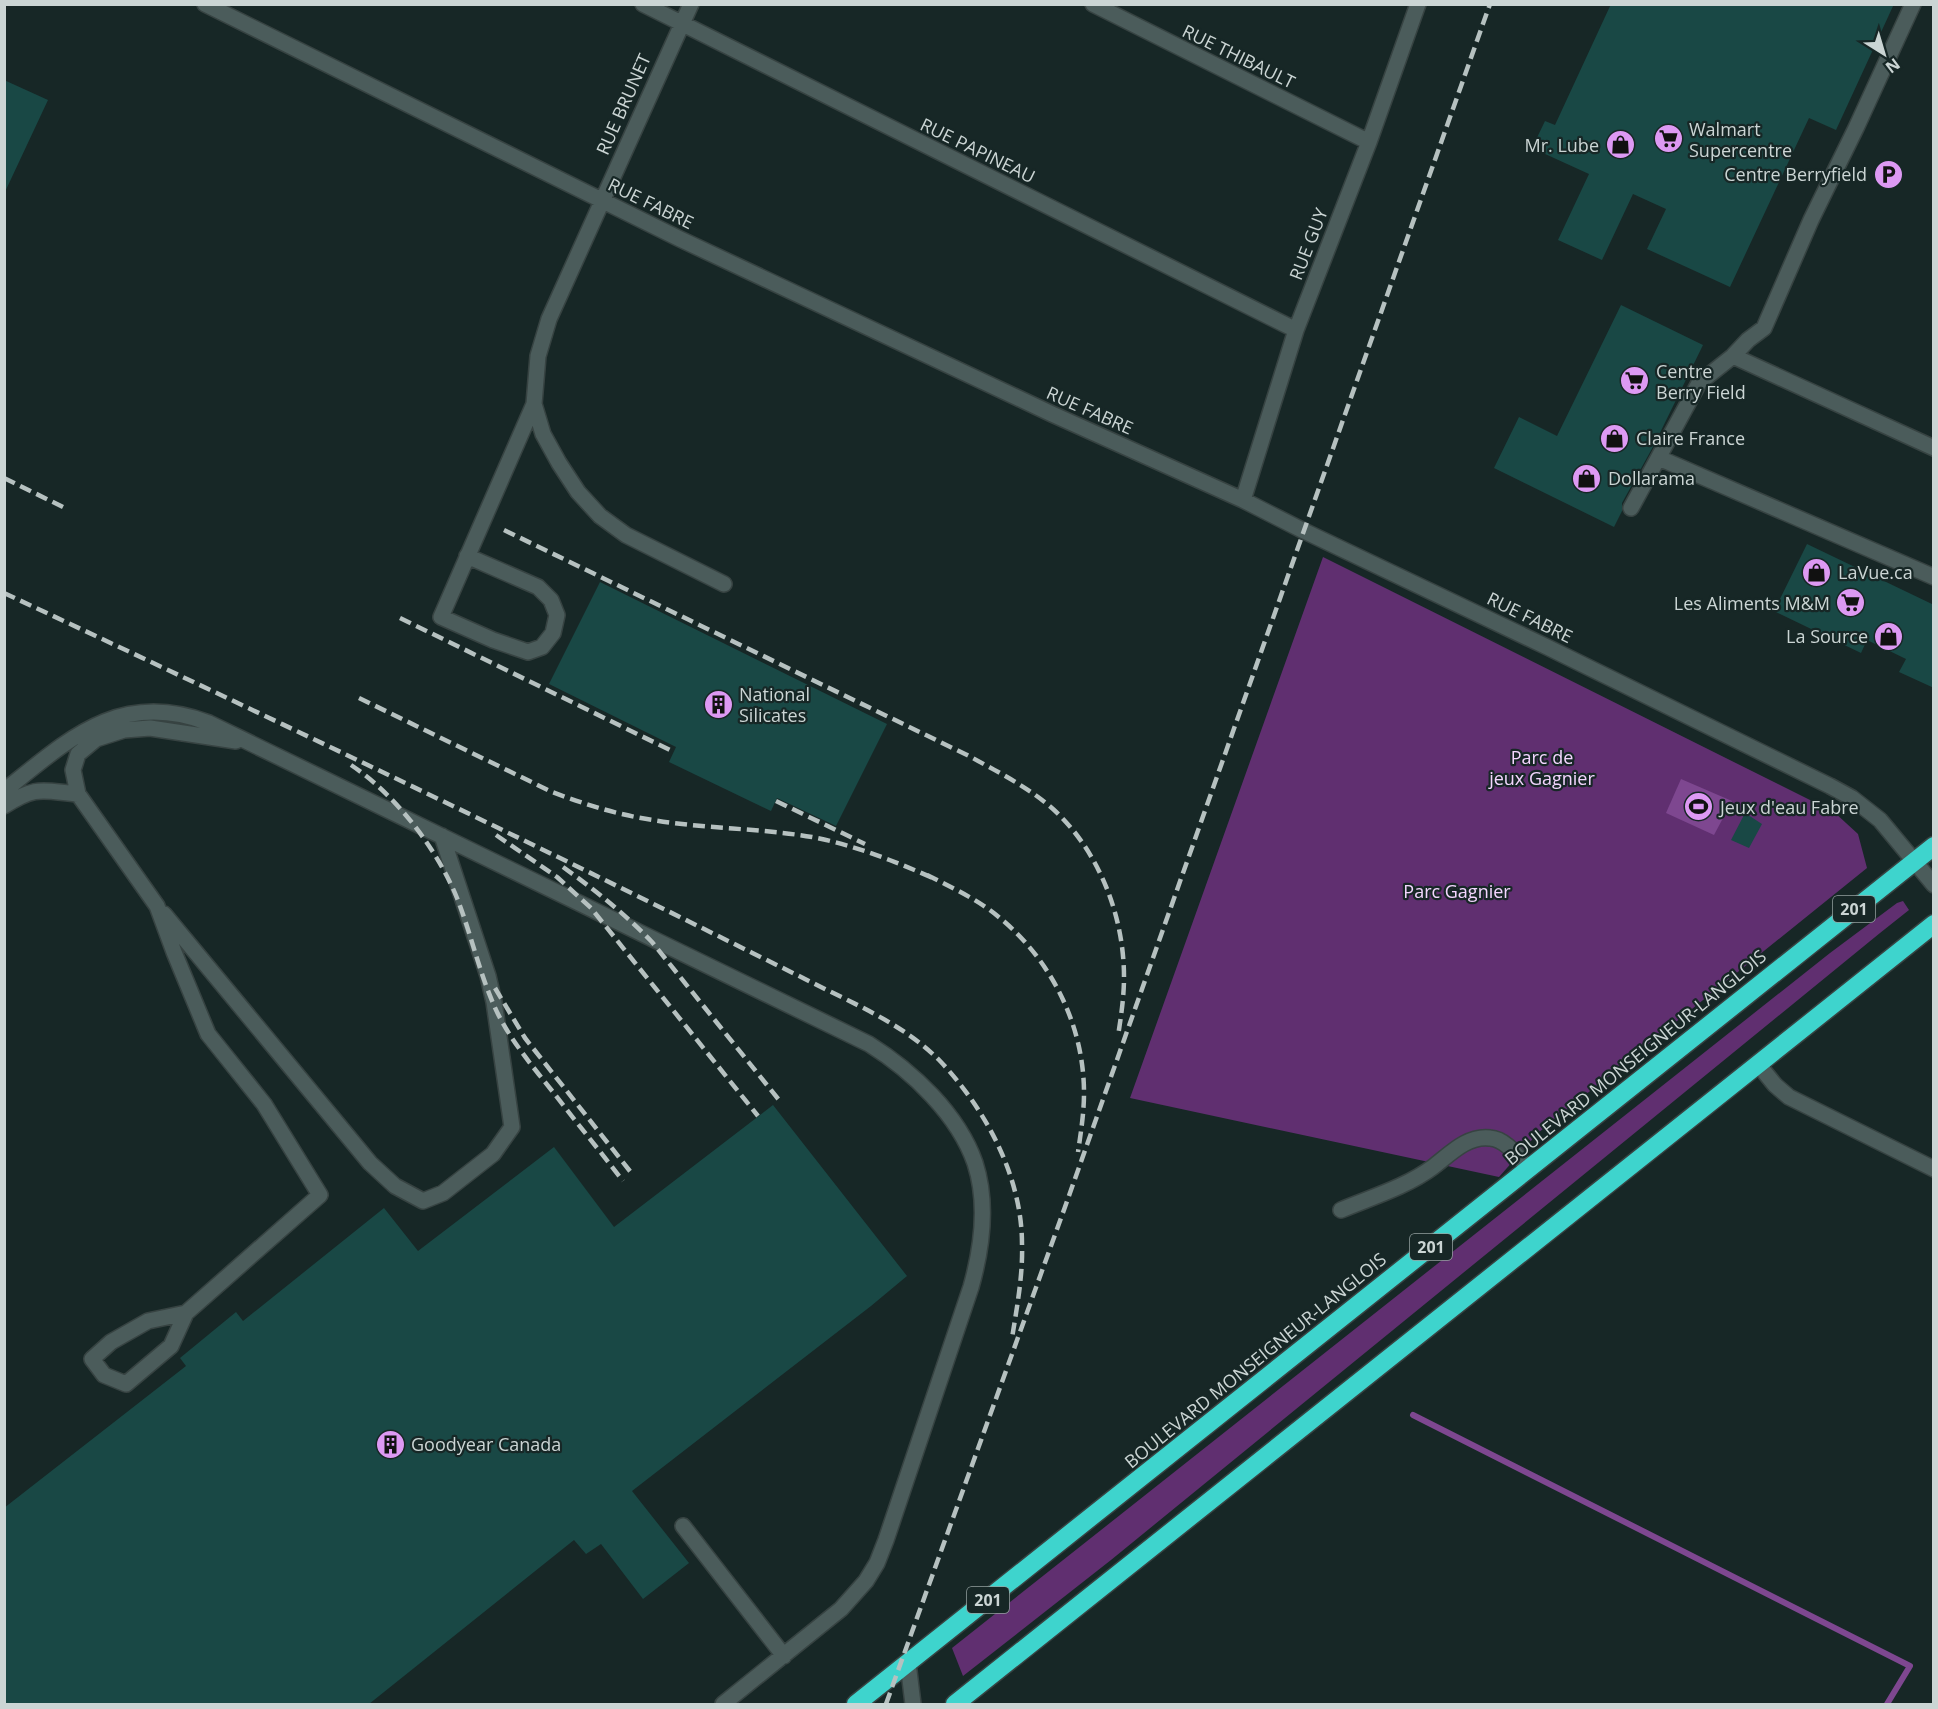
<svg xmlns="http://www.w3.org/2000/svg" width="1938" height="1709" viewBox="0 0 1938 1709" font-family="'Open Sans',sans-serif">
<style>
.green{fill:#602f70}
.water{fill:#7e4790}
.lines{fill:none;stroke-linecap:round;stroke-linejoin:round}
.stream{stroke:#7e4790;stroke-width:6}
.building{fill:#194845}
.minor-casing{stroke:#374342;stroke-width:18}
.highway-casing{stroke:#374342;stroke-width:21}
.minor{stroke:#4b5c5b;stroke-width:15}
.highway{stroke:#3ed4cd;stroke-width:18}
.rail{stroke:#b6c1c0;stroke-width:4.5;stroke-dasharray:12 6;stroke-linecap:butt}
.labels{text-anchor:middle;dominant-baseline:central;stroke-width:4.5;stroke-linejoin:round;paint-order:stroke}
.shield{fill:#172726;stroke:#95a1a0;stroke-width:1.5}
.shield-label{font-size:16px;font-weight:bold;fill:#cbd5d4}
.street-label{font-size:18px;fill:#cbd5d4;stroke:#172726}
.poi-label{font-size:18px;fill:#cbd5d4;stroke:#172726;text-anchor:start}
.park-label{font-size:18px;fill:#f4d6ff;stroke:#172726}
</style>
<rect width="100%" height="100%" fill="#172726"/>
<path class="green" d="M1323,557L1834,812L1858,834L1867,868L1538,1133L1499,1177L1130,1098Z
M1903,901L1909,910L1880,933L1111,1560L963,1676L952,1648L1830,953L1897,903Z"/>
<path class="water" d="M1681,779L1732,801L1714,835L1666,813Z"/>
<g class="lines">
<path class="stream" d="M1413,1415L1910,1666L1887,1704"/>
</g>
<path class="building" d="M1611,4H1894L1836,130L1809,118L1730,287L1647,249L1666,209L1633,194L1602,260L1558,240L1589,174L1532,148L1545,121L1555,125Z
M4,80L48,100L4,194Z
M1621,305L1703,345L1654,445L1622,503V511L1614,527L1494,468L1519,417L1557,436Z
M1807,544L1934,605V688L1899,672L1906,659L1867,640L1861,653L1774,611Z
M600,582L887,724L836,826L777,798L771,811L669,762L676,747L549,684Z
M1745,813L1762,824L1749,848L1731,840Z
M773,1105L907,1276L871,1306L632,1491L689,1563L643,1599L601,1544L586,1554L574,1540L369,1704H4V1508L186,1366L180,1358L236,1312L243,1321L384,1208L418,1251L554,1147L614,1227Z"/>
<g class="lines">
<defs>
<path id="minor" d="M205,4L680,239L1052,414L1243,500L1304,531L1545,646L1830,786L1852,798L1880,820L1934,885
M643,4L1296,330
M691,4L549,319L538,356L534,404L543,434L559,463L578,492L600,516L626,535L724,584
M1093,4L1369,142
M1733,356L1934,448
M1659,458L1934,577
M1243,500L1296,330L1369,142L1418,4
M1631,508L1699,383L1733,356L1748,340L1764,328L1811,220L1856,128L1913,4
M467,556L538,587L551,600L557,615L553,633L542,647L528,652L493,640L441,617L534,404
M4,791C69,739 120,689 209,723L869,1044C912,1071 958,1114 975,1163C988,1203 982,1248 971,1287L886,1540L877,1563L866,1581L841,1609L723,1704
M4,806C37,785 42,791 78,794
M164,914L370,1163L395,1186L423,1201L443,1193L493,1154L512,1127L494,1002L488,976L442,836
M1758,1064L1775,1085L1789,1097L1934,1169
M1341,1210C1372,1197 1406,1187 1433,1167C1449,1155 1467,1135 1490,1138C1506,1139 1518,1157 1529,1169
M186,1313L148,1321L111,1342L92,1359L104,1375L126,1384L171,1346L186,1313L320,1195L264,1104L208,1034L174,952L157,906L78,794L73,770L78,754L96,739L124,730L150,728L236,741
M683,1526L784,1656
M908,1663L913,1704"/>
<path id="highway" d="M856,1704L1934,846
M955,1704L1934,924"/>
</defs>
<use href="#minor" class="minor-casing"/>
<use href="#highway" class="highway-casing"/>
<use href="#minor" class="minor"/>
<use href="#highway" class="highway"/>
<path class="rail" d="M4,478L63,507
M504,530L969,756C998,772 1028,787 1053,809C1099,851 1124,916 1124,977C1124,997 1121,1017 1118,1036
M4,593C233,700 462,809 688,921C730,942 773,963 815,984C859,1006 906,1026 941,1062C986,1110 1022,1177 1022,1244C1023,1275 1017,1307 1012,1338
M400,618L674,752
M359,698L552,792C584,804 618,815 653,820C706,829 759,828 812,837C854,845 894,861 933,878
M351,765C396,795 437,849 457,898C472,936 480,977 498,1014C512,1042 533,1067 553,1092C576,1122 600,1151 623,1181
M776,801L865,844
M496,835L557,877L591,908L758,1116
M563,867C595,890 625,914 652,942L779,1100
M927,875C947,885 968,895 987,908C1046,950 1084,1020 1084,1093C1084,1112 1081,1132 1078,1152
M495,988L525,1038L633,1175
M886,1704L1065,1207L1490,4"/>
</g>
<defs>
<symbol id="supermarket-disc" viewBox="-11 -11 22 22"><circle r="9.5" fill="#dd99f3" stroke="#172726"/><path d="M-6-5.5h2.5l.6 2H6L4.5 2H-2.5L-4.4-4H-6ZM-1.5 3.2a1.3 1.3 0 1 0 .1 0ZM3 3.2a1.3 1.3 0 1 0 .1 0Z" fill="#111"/></symbol>
<symbol id="shop-disc" viewBox="-11 -11 22 22"><circle r="9.5" fill="#dd99f3" stroke="#172726"/><path d="M-5-2.5h2.3a2.7 3.5 0 0 1 5.4 0H5L5.5 6h-11ZM-1.5-2.5h3a1.5 2.3 0 0 0-3 0Z" fill="#111"/></symbol>
<symbol id="parking-disc" viewBox="-11 -11 22 22"><circle r="9.5" fill="#dd99f3" stroke="#172726"/><path d="M-3.5-5.5H1a3.5 3.5 0 0 1 0 7H-1V5.5H-3.5ZM-1-3.4V-.6H.8a1.4 1.4 0 0 0 0-2.8Z" fill="#111"/></symbol>
<symbol id="building-disc" viewBox="-11 -11 22 22"><circle r="9.5" fill="#dd99f3" stroke="#172726"/><path d="M-4-6H4V6H1V3H-1V6H-4ZM-2.5-4.3h1.7v1.8h-1.7ZM.8-4.3h1.7v1.8H.8ZM-2.5-1h1.7V.8h-1.7ZM.8-1h1.7V.8H.8Z" fill="#111"/></symbol>
<symbol id="stadium-disc" viewBox="-11 -11 22 22"><circle r="9.5" fill="#dd99f3" stroke="#172726"/><path d="M0-5a6.5 5 0 1 0 0 10a6.5 5 0 1 0 0-10ZM-3.5-1.8h7v3.6h-7Z" fill="#111"/></symbol>
</defs>
<g fill-rule="evenodd">
<use href="#supermarket-disc" x="1652" y="122" width="33" height="33"/>
<use href="#shop-disc" x="1604" y="128" width="33" height="33"/>
<use href="#parking-disc" x="1872" y="158" width="33" height="33"/>
<use href="#supermarket-disc" x="1618" y="364" width="33" height="33"/>
<use href="#shop-disc" x="1598" y="422" width="33" height="33"/>
<use href="#shop-disc" x="1570" y="462" width="33" height="33"/>
<use href="#shop-disc" x="1800" y="556" width="33" height="33"/>
<use href="#supermarket-disc" x="1834" y="586" width="33" height="33"/>
<use href="#shop-disc" x="1872" y="620" width="33" height="33"/>
<use href="#building-disc" x="702" y="688" width="33" height="33"/>
<use href="#stadium-disc" x="1682" y="790" width="33" height="33"/>
<use href="#building-disc" x="374" y="1428" width="33" height="33"/>
</g>
<g class="labels">
<g class="shield">
<rect x="1833" y="896" width="42" height="26" rx="4.5"/>
<rect x="1410" y="1234" width="42" height="26" rx="4.5"/>
<rect x="967" y="1587" width="42" height="26" rx="4.5"/>
</g>
<g class="shield-label">
<text x="1854" y="909">201</text>
<text x="1431" y="1247">201</text>
<text x="988" y="1600">201</text>
</g>
<g class="street-label">
<text transform="translate(1239 56) rotate(26)">RUE THIBAULT</text>
<text transform="translate(623 104) rotate(-66)">RUE BRUNET</text>
<text transform="translate(978 150) rotate(26)">RUE PAPINEAU</text>
<text transform="translate(651 203) rotate(26)">RUE FABRE</text>
<text transform="translate(1308 244) rotate(-69)">RUE GUY</text>
<text transform="translate(1090 410) rotate(24)">RUE FABRE</text>
<text transform="translate(1530 617) rotate(26)">RUE FABRE</text>
<text transform="translate(1635 1057) rotate(-39)">BOULEVARD MONSEIGNEUR-LANGLOIS</text>
<text transform="translate(1255 1360) rotate(-39)">BOULEVARD MONSEIGNEUR-LANGLOIS</text>
</g>
<g class="poi-label">
<text x="1689" y="129">Walmart<tspan x="1689" dy="21">Supercentre</tspan></text>
<text x="1599" y="145" text-anchor="end">Mr. Lube</text>
<text x="1867" y="174" text-anchor="end">Centre Berryfield</text>
<text x="1656" y="371">Centre<tspan x="1656" dy="21">Berry Field</tspan></text>
<text x="1636" y="438">Claire France</text>
<text x="1608" y="478">Dollarama</text>
<text x="1838" y="572">LaVue.ca</text>
<text x="1830" y="603" text-anchor="end">Les Aliments M&amp;M</text>
<text x="1868" y="636" text-anchor="end">La Source</text>
<text x="739" y="694">National<tspan x="739" dy="21">Silicates</tspan></text>
<text x="1720" y="807">Jeux d'eau Fabre</text>
<text x="411" y="1444">Goodyear Canada</text>
</g>
<g class="park-label">
<text x="1542" y="757">Parc de<tspan x="1542" dy="21">jeux Gagnier</tspan></text>
<text x="1457" y="891">Parc Gagnier</text>
</g>
</g>
<rect width="1938" height="1709" fill="none" stroke="#cbd5d4" stroke-width="12"/>
<g transform="translate(1884 54) rotate(143)" stroke="#172726" stroke-width="4.5" paint-order="stroke">
<path d="M0-4.5L10 22L0 15L-10 22Z" fill="#cbd5d4"/>
<text y="-9" font-size="16" font-weight="bold" text-anchor="middle" fill="#cbd5d4">N</text>
</g>
</svg>
